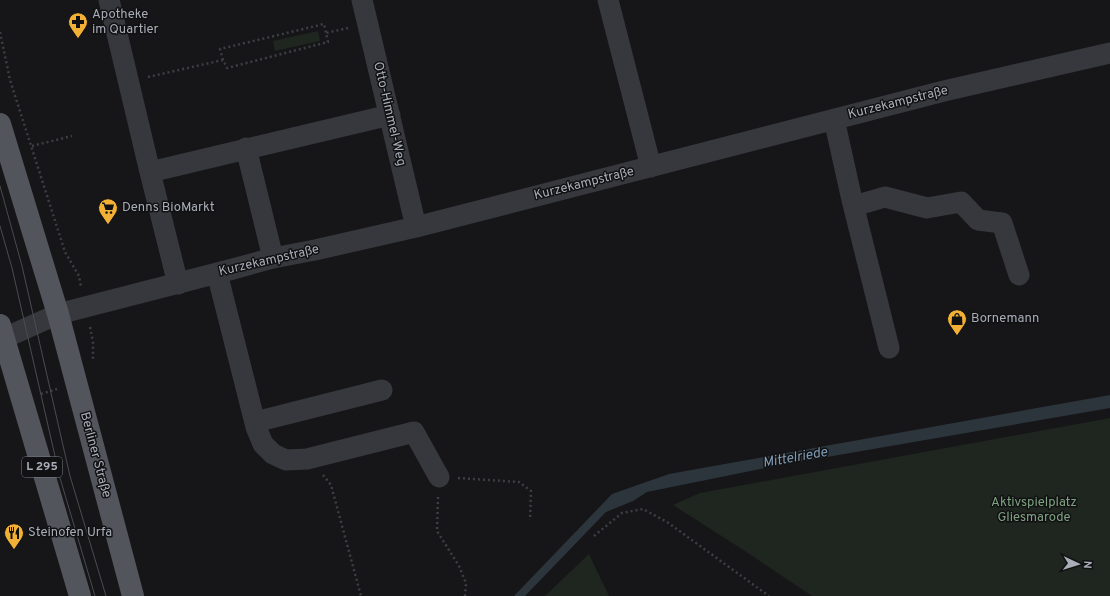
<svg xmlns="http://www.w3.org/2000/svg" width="1110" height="596" viewBox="0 0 1110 596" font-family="Overpass,sans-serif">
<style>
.green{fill:#1e261f}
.water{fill:#2c353c}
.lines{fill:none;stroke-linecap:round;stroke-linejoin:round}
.path{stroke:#3d3f44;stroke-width:2.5;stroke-dasharray:2 3;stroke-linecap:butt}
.minor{stroke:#37383d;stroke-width:21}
.major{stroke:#53555c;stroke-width:22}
.tram{stroke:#4a4c52;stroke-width:1}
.labels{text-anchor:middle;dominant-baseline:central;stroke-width:3;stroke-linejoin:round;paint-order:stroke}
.shield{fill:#111113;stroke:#7b7e86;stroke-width:1}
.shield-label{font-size:12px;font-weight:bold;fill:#a8adb8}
.poi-label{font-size:13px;fill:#a8adb8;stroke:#111113;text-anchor:start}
.street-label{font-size:13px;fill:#a8adb8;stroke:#111113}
.park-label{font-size:13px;fill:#7fa381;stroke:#111113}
.water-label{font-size:14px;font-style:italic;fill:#7f9bb3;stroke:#111113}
</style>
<rect width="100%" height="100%" fill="#161618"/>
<path class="green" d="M318,31L320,41L275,51L273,41Z
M1110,418V596H812L745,551L673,505L700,493Z
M589,554L609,596H545Z"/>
<path class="water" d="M1110,395V408L775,466L647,492L633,501L606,512L525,596H514L612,494L669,474Z"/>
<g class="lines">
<path class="path" d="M0,32L10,80L65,252L79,276L81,287
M223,60L220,49L324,24L326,33
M148,77L223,60L227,68L328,42L326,33L348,28
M32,146L72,136
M90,327L93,342V360
M41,394L57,389
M323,475L331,485L361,596
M458,478L519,482L531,491L530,520
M438,497L437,531L459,566L466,583L465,596
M594,536L622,513L643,509L667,522L769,596"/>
<path class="minor" d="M109,0L150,172
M362,0L416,227
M608,0L651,167
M834,119L852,200L889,348
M246,148L273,258
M854,206L885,197L927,208L961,202L978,220L1002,223L1019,275
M217,273L256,427L263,444L273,454L286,460L307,459L414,432L439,477
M178,284L150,172L390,115
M0,340L58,314L233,269L273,258L315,250L416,227L944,91L1110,53
M255,422L382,390"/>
<path class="major" d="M0,124L58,314L133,596
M0,325L80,596"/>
<path class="tram" d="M0,186L22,266L70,476L106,596
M0,226L12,268L60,478L95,596"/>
</g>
<defs>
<symbol id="pharmacy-pin" viewBox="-11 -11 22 30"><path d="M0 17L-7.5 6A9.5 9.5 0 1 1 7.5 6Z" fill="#f2b134" stroke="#111113"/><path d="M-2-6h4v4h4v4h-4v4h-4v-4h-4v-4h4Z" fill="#111"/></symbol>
<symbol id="supermarket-pin" viewBox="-11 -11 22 30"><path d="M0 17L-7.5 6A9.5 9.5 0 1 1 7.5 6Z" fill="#f2b134" stroke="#111113"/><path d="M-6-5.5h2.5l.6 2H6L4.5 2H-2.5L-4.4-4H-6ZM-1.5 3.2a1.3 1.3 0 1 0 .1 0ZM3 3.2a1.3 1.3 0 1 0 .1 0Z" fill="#111"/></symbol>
<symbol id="shop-pin" viewBox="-11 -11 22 30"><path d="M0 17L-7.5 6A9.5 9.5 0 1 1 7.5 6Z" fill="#f2b134" stroke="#111113"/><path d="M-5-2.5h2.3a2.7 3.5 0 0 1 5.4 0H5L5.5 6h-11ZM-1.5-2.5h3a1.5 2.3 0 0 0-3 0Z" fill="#111"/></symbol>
<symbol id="restaurant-pin" viewBox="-11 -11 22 30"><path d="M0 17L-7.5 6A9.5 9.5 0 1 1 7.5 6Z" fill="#f2b134" stroke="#111113"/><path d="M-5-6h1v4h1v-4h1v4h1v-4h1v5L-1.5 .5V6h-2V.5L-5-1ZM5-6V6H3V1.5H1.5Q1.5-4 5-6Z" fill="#111"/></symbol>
</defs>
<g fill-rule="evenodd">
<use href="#pharmacy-pin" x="67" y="11" width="22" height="30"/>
<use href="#supermarket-pin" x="97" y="197" width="22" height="30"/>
<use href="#shop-pin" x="946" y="308" width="22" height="30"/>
<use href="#restaurant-pin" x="3" y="522" width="22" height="30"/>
</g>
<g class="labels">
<rect class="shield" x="22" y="457" width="40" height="20" rx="3"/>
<g class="shield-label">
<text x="42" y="467">L 295</text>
</g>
<g class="poi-label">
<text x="92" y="15">Apotheke<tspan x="92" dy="15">im Quartier</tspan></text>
<text x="122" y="208">Denns BioMarkt</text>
<text x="971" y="319">Bornemann</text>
<text x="28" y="533">Steinofen Urfa</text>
</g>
<g class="street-label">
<text transform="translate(898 103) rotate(-14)">Kurzekampstraße</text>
<text transform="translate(389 114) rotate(77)">Otto-Himmel-Weg</text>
<text transform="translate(584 184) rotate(-14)">Kurzekampstraße</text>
<text transform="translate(269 261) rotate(-13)">Kurzekampstraße</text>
<text transform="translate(95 455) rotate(75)">Berliner Straße</text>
</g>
<g class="park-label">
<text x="1034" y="503">Aktivspielplatz<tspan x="1034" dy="15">Gliesmarode</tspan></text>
</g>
<g class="water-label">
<text transform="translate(795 458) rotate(-10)">Mittelriede</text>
</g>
</g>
<g transform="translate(1078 564) rotate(94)" stroke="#111113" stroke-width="3" paint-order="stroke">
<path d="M0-3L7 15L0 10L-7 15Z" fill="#a8adb8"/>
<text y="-6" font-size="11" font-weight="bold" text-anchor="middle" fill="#a8adb8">N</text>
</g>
</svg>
